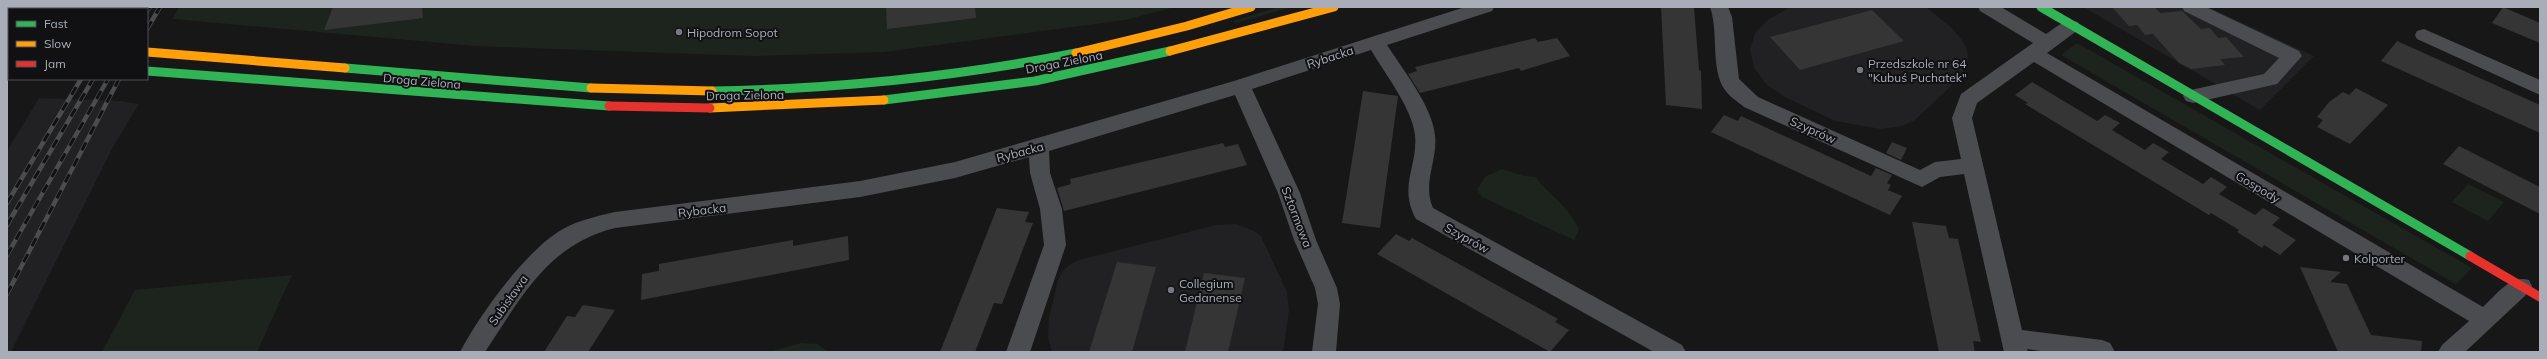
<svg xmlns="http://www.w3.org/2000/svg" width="2547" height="359" viewBox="0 0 2547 359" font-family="Mulish,sans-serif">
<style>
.built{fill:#212123}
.green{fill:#1d241e}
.building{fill:#353536}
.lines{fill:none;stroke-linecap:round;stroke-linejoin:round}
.street{fill:#4b4c50;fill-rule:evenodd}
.fast{stroke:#30b455;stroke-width:9}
.slow{stroke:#ff9f0a;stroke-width:9}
.jam{stroke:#e5322d;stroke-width:9}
.rail-casing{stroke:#4b4c4f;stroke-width:4.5}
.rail{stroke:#111113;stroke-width:3;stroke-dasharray:9;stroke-linecap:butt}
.poi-dot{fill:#757880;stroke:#111113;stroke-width:1.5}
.labels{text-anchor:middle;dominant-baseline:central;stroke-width:4;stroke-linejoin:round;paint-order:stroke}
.poi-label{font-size:12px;fill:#a8adb8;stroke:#111113;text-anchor:start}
.street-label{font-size:12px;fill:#a8adb8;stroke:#111113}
</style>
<rect width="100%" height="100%" fill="#171717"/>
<path class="built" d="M1791,7H1926L1952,28L1961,39L1967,49L1968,61L1963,72L1950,87L1915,120L1902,126L1881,129L1835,121L1785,97L1767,85L1754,68L1750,50L1755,33L1769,19Z
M2083,7H2208L2314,56L2260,110Z
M39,98L120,101L139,104L113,147L11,352H7V151Z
M1236,224L1254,231L1261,236L1287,292L1289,310L1283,352H1052L1048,337L1049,318L1058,280L1062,272L1069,265L1079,260L1216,225Z"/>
<path class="green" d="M7,7H93L92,9H9V20H7Z
M179,7H1175L1125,20L884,52L753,56L476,46L173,19Z
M1278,7H1293L1235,23L1234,21Z
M2077,43L2472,268L2456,284L2061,55Z
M1502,169L1524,176L1536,177L1539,182C1553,197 1572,211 1579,230L1574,240L1482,197L1477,190L1485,177Z
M2468,184L2504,202L2488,221L2452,202Z
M292,275L257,352H102L135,290Z
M801,343L817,344L829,352H768Z"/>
<path class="building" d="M333,7H422L423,18L324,30Z
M886,7H975L976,18L887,29Z
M1661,7H1694L1699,70L1701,71L1702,109L1666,105Z
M2112,7H2155L2160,13L2182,11L2201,29L2210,28L2218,38L2226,37L2244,57L2220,59L2225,65L2191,69L2179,63L2153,34L2145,35L2137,25L2129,26Z
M2503,7L2540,23V43L2492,23Z
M1872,10L1904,41L1800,70L1770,37Z
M1535,38L1538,42L1557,38L1570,56L1521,71L1519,68L1420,93L1408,74L1417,71L1415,67Z
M2397,41L2540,105V133L2381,61Z
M2032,82L2097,121L2105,115L2120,123L2112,130L2145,150L2153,143L2169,152L2161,159L2203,184L2211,177L2227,187L2219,194L2255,215L2263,208L2280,218L2272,225L2296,240L2280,255L2264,245L2262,248L2237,232L2239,230L2211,213L2209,215L2025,104L2028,103L2015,95Z
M2356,88L2388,105L2350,144L2317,127L2323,120L2317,117L2329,102L2343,92L2349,95Z
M1363,91L1398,96L1380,228L1342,223Z
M1724,115L1738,121L1741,116L1871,176L1876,168L1892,175L1887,183L1891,185L1888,190L1902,196L1890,215L1711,132Z
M1892,142L1907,148L1901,160L1886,153Z
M1223,143L1225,147L1238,144L1247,165L1064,211L1057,188L1071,184L1070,179Z
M2459,146L2540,187V214L2443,164Z
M997,208L1029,212L1025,222L1033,223L1002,304L994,303L975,352H940Z
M1912,222L1946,226L1949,238L1958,239L1981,342L1973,341L1975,352H1939Z
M1396,234L1409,241L1412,238L1522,299L1558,319L1555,322L1569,330L1550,352L1377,254Z
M848,236L849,260L641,300L642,274L659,271V264L793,240V246Z
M1117,262L1156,267L1132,352H1089Z
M2300,267L2341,272L2330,282L2347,284L2371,335L2422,341L2421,352H2338Z
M1204,273L1245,278L1228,352H1185Z
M583,305L615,310L588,352H544L567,316L575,317Z"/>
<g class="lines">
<path class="street" d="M1465,7H1494L1492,11L1387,45C1403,70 1432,106 1435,135C1438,160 1422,183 1433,208L1682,345L1686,352H1654L1416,219C1398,186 1418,167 1415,135C1412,108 1385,74 1371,50L1252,89L1300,193L1316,240L1337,288L1340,304L1336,352H1312L1318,304L1315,288L1294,240L1278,193L1235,95L1049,151L1050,173L1062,209L1066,245L1030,352H1006L1044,245L1040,209L1030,173L1029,157L955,178L860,197L615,228C547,245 521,298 485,352H460C479,315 527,249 563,229C579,220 598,216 615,212L860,181L955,162L1234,81Z
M1710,7H1728L1732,17L1739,79L1758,97L1920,170L1935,162L1961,159L1952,118L1961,94L2033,43L1980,11L1978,7H2001L2046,34C2057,27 2065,18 2078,22L2080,26L2078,30L2047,53L2483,307C2496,295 2511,274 2529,280L2532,286L2529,292L2465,352H2438L2442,345L2469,321L2034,62L1977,103L1972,118L2022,330L2102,340L2110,343L2114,350L2113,352H2047L2027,349L2028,352H2004L1964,174L1940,177L1922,187L1744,107C1738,102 1730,97 1725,90C1710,69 1719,32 1710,7Z
M2182,7H2206L2299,51L2302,56L2277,84L2193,103L2186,101L2183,96L2186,91L2264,74L2279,58L2184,11Z
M2424,29L2540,80V95L2417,39L2415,35L2417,31Z"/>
<path class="fast" d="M2041,7L2470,256
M7,43H9
M345,68L591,88
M7,69H9
M147,71L609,106
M712,91C835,89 955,77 1076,53
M884,100L1035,81L1170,51"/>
<path class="slow" d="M1170,51L1334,7
M147,52L345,68
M1076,53L1187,26L1251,7
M591,88L712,91
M710,108L884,100"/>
<path class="jam" d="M609,106L710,108
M2470,256L2540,297"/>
<defs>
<path id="rail" d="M123,9L124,7
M134,9L135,7
M147,11L150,7
M147,29L160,7
M7,203L81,79
M7,225L93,79
M7,255L108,79
M7,294L119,79"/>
</defs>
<use href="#rail" class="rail-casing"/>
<use href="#rail" class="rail"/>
</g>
<g class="poi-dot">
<circle cx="679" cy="32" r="4"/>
<circle cx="1860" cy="70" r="4"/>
<circle cx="2346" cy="258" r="4"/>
<circle cx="1171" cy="290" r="4"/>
</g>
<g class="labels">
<g class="poi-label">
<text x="687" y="32">Hipodrom Sopot</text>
<text x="1868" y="63">Przedszkole nr 64<tspan x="1868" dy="14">"Kubuś Puchatek"</tspan></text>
<text x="2354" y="258">Kolporter</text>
<text x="1179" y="283">Collegium<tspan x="1179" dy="14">Gedanense</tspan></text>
</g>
<g class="street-label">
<text transform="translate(1330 57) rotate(-18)">Rybacka</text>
<text transform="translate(1064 62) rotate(-11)">Droga Zielona</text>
<text transform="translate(422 81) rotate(5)">Droga Zielona</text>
<text transform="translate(745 95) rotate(-1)">Droga Zielona</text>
<text transform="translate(1813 130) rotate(24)">Szyprów</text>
<text transform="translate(1020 152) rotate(-15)">Rybacka</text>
<text transform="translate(2258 187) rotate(31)">Gospody</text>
<text transform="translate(702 210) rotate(-7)">Rybacka</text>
<text transform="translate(1297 217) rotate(69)">Sztormowa</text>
<text transform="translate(1467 238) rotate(29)">Szyprów</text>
<text transform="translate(508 300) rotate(-55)">Subisława</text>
</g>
</g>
<rect width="2547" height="359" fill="none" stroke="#a8adb8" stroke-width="16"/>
<rect x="8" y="8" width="140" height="72" fill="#111113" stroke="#4d4f55"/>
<rect x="16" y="21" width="20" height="6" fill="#30b455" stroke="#4d4f55"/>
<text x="44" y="28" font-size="12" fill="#a8adb8">Fast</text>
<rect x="16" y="41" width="20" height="6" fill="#ff9f0a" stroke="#4d4f55"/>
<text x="44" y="48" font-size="12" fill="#a8adb8">Slow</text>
<rect x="16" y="61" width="20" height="6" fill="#e5322d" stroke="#4d4f55"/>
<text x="44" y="68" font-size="12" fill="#a8adb8">Jam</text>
</svg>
